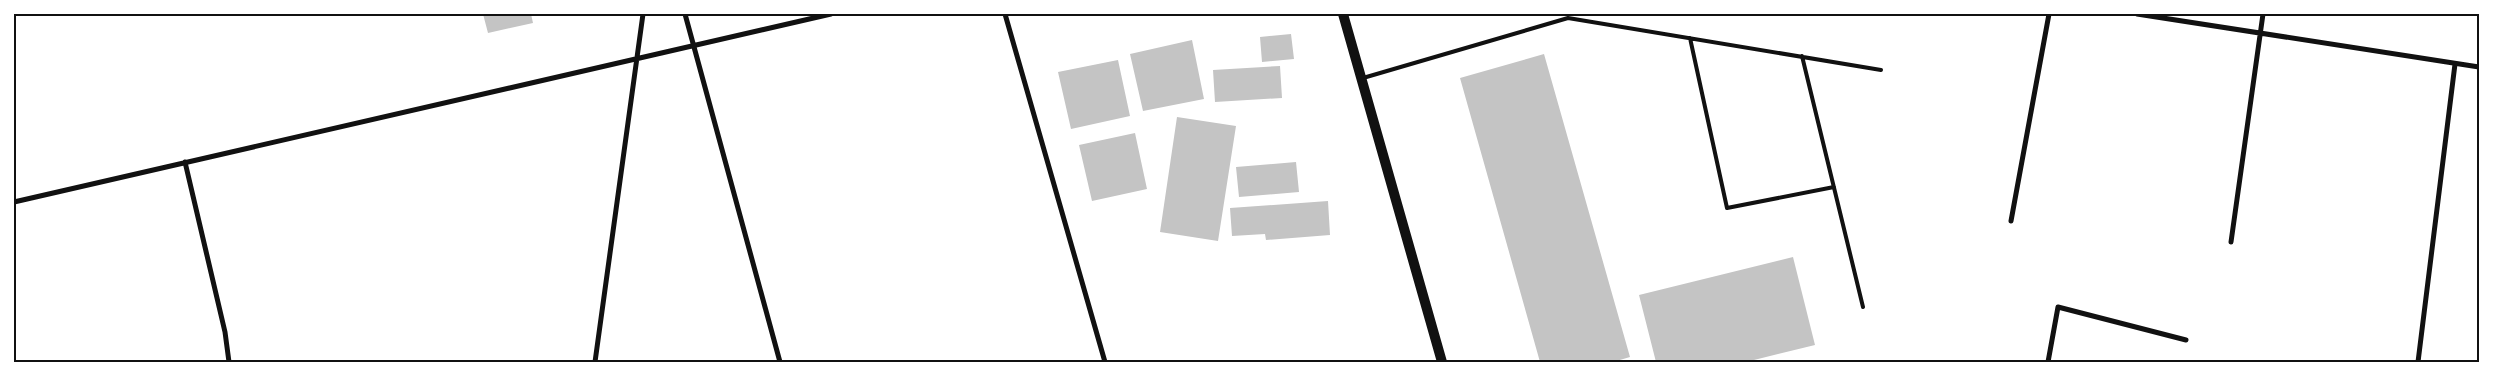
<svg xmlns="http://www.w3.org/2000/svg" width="2493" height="376" viewBox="0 0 2493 376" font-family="Commissioner,sans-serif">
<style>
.building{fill:#c4c4c4}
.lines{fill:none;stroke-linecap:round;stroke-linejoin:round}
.service{stroke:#111;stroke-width:4}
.minor{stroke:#111;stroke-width:5}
.secondary{stroke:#111;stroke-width:10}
.neatline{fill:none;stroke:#111;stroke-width:2}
</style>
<rect width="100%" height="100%" fill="#fff"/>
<path class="building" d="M483,14H531L533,23L488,33Z
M1291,34L1294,59L1262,62L1260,37Z
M1192,40L1204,99L1143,111L1130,54Z
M1544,54L1630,357L1613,362H1540L1460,78Z
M1118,60L1130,116L1071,129L1058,72Z
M1280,66L1282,98L1215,102L1213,70Z
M1177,117L1236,126L1218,241L1160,232Z
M1135,133L1147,189L1092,201L1079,145Z
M1296,162L1299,192L1239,197L1236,167Z
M1328,201L1330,235L1266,240L1265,234L1232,236L1230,208Z
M1793,257L1815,345L1746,362H1656L1639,295Z"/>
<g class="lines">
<path class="service" d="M1690,38L1727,208L1834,187
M1802,56L1863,307
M1363,78L1568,18L1881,70"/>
<path class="minor" d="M685,14L780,362
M1005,14L1105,362
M2137,14L2479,67
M185,162L225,332L229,362
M14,202L831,14
M2011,221L2049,14
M2231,242L2263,14
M595,362L643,14
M2048,362L2058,307L2186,340
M2418,362L2455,64"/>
<path class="secondary" d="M1343,14L1442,362"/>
</g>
<rect width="2493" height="376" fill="none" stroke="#ffffff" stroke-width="30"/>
<rect x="15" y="15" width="2463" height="346" class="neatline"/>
</svg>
